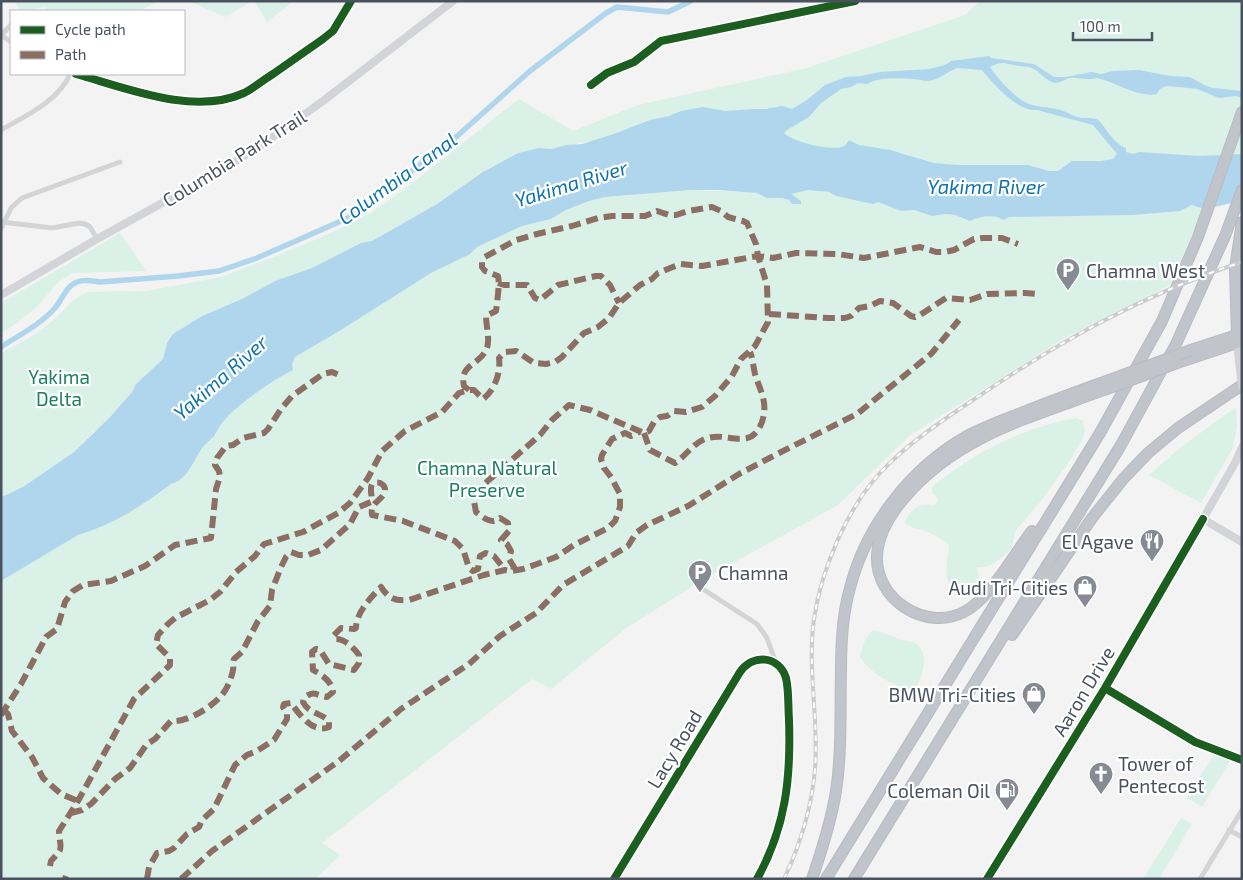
<svg xmlns="http://www.w3.org/2000/svg" width="1243" height="880" viewBox="0 0 1243 880" font-family="'Exo 2',sans-serif">
<style>
.green{fill:#d9f1e6}
.water{fill:#b0d6ed;fill-rule:evenodd}
.lines{fill:none;stroke-linecap:round;stroke-linejoin:round}
.canal{stroke:#b0d6ed;stroke-width:5.5}
.motorway-casing{stroke:#b8bbc2;stroke-width:12}
.minor{stroke:#d2d4d6;stroke-width:5}
.tertiary{stroke:#d2d4d6;stroke-width:6}
.secondary{stroke:#d3d4d7;stroke-width:8}
.motorway{stroke:#c1c4ca;stroke-width:10}
.rail-casing{stroke:#cbccce;stroke-width:4}
.rail{stroke:#fff;stroke-width:2;stroke-dasharray:5.5;stroke-linecap:butt}
.motorway-bridge-casing{stroke:#b8bbc2;stroke-width:12;stroke-linecap:butt}
.secondary-bridge{stroke:#d3d4d7;stroke-width:8}
.motorway-bridge{stroke:#c1c4ca;stroke-width:10}
.quiet{stroke:#8d6e63;stroke-width:6;stroke-dasharray:12 6;stroke-linecap:butt}
.cycleway-casing{stroke:#fff;stroke-width:11}
.cycleway{stroke:#1b5e20;stroke-width:8}
.labels{text-anchor:middle;dominant-baseline:central;stroke-width:4.5;stroke-linejoin:round;paint-order:stroke}
.street-label{font-size:19px;fill:#4a525f;stroke:#fff}
.poi-label{font-size:19px;fill:#4a525f;stroke:#fff;text-anchor:end}
.park-label{font-size:19px;fill:#1b815e;stroke:#fff}
.water-label{font-size:20px;font-style:italic;fill:#1173ab;stroke:#fff}
</style>
<rect width="100%" height="100%" fill="#f3f3f3"/>
<path class="green" d="M15,1H158L140,11H47L45,7L20,11Z
M192,1H253L225,17L193,3Z
M254,1H294L267,22Z
M980,1H1242V161L1068,173L590,141L552,149L539,148L518,153L483,172L437,204L372,241L361,243L312,268L275,281L242,299L202,316L173,334L167,343L163,359L136,384L132,392L99,428L93,432L74,452L23,487C16,489 8,496 1,496V353C16,345 32,337 45,327C61,315 69,301 87,292L147,291L221,277L266,260L329,234L371,213L410,185L519,99L573,131L638,105L807,68L965,15Z
M691,190L746,192L757,193L767,198H782L801,204V201L790,194L808,190L830,192L836,196L878,202L901,211L914,210L932,216L946,214L955,215L970,221C982,216 992,214 1004,220L1009,217L1134,215L1180,211L1192,205L1204,207L1170,285L1061,340L909,436L838,505L702,580L625,629L551,689L532,679L322,843L340,855L315,879H1V581L78,535C113,525 143,505 171,484C188,480 194,459 203,447C206,443 211,441 214,436C217,432 219,427 222,423C236,405 273,380 293,370L292,364L295,357L341,330L431,273L469,254L477,247L522,226L551,219L566,210L589,201L606,197Z
M120,233L146,271L72,273L58,282L38,306L17,323L1,333V303Z
M1236,407L1237,427L1233,448L1201,503L1149,475L1180,448Z
M1076,418L1083,421L1085,430L1083,438L1069,462L1041,501L1016,530L1011,550L993,564L985,567H977L979,581L966,594C938,589 948,564 949,545C941,538 933,534 923,530C916,528 910,528 905,522C911,509 919,503 933,505L938,502L936,496L932,493V487C974,452 1022,428 1076,418Z
M873,630C882,632 890,635 899,639C904,641 910,641 915,643C931,653 922,678 914,691C897,688 867,672 860,656L865,640Z
M1213,755L1230,761L1202,807L1187,798Z
M1181,818L1192,824L1159,879H1143Z"/>
<path class="water" d="M989,56L991,58L1034,64L1054,77H1066L1091,72L1101,74L1113,71L1139,70L1170,76L1190,77L1204,85L1213,88L1242,91V98L1236,96L1219,98L1197,89L1179,87L1166,86L1160,89L1157,94C1137,98 1116,82 1097,78C1087,81 1079,77 1070,78C1065,79 1060,83 1055,83C1045,81 1040,71 1032,68C1028,66 1024,67 1020,66C1007,65 1003,59 990,67C996,77 1018,101 1029,104C1037,107 1047,107 1056,109C1063,110 1070,114 1077,117C1083,119 1091,117 1096,119C1104,122 1110,142 1126,148V152L1133,154L1139,152L1199,156L1242,154V202C1225,202 1208,213 1192,205L1180,211L1134,215L1009,217L1004,220C992,214 982,216 970,221L955,215L946,214L932,216L914,210L901,211L878,202L873,204L836,196L829,192L808,190L791,194L801,201V204H792L789,200L782,198H767L757,193L718,190H691L605,197L589,201L566,210L551,219L522,226L477,247L470,254L431,273L341,330L295,357L292,364L293,370C273,380 236,405 222,423C219,427 217,432 214,436C211,440 206,443 203,447C194,459 188,480 171,484C143,505 113,525 78,535L1,581V496C8,496 16,489 23,487L74,452L109,418L132,392L136,384L163,359L167,343L173,334L202,316L242,299L275,281L312,268L361,243L372,241L437,204L483,172L518,153L539,148L552,149L566,145L582,144L614,134L650,120L669,116L681,111L703,107L725,111L753,109H766L782,106L792,109L807,100L825,85L846,77L861,76L880,72L929,69L945,65L951,61ZM957,68L982,70C993,84 1018,112 1037,110L1093,125L1117,154L1113,159L1101,161H1072L1058,171H1049L1028,165H957L934,163L890,150L859,145L849,140C847,143 846,145 844,146C833,152 792,142 784,133L787,130L809,117L821,103L841,89L851,87L858,83L867,84C878,77 899,78 913,79C918,79 923,81 928,81C939,80 947,72 957,68Z"/>
<g class="lines">
<path class="canal" d="M1,347C19,335 40,325 55,308C62,300 66,286 77,282C84,279 92,281 100,282L178,276L219,271L257,258L348,218L391,187L455,138L530,71L606,13L617,7L668,12L691,1"/>
<defs>
<path id="motorway" d="M1191,350L1237,335L1235,268L1242,222
M1177,363L1237,343
M1032,531C1014,554 990,599 964,612C925,632 875,599 877,556C878,533 892,512 906,496C959,435 1032,417 1104,390
M1012,635L1092,518L1124,478L1148,453L1178,428L1242,385
M812,879C822,850 831,822 836,791C842,752 840,710 841,670C841,643 842,615 850,588C866,525 911,468 967,436C986,426 1006,419 1026,411C1052,401 1078,391 1104,382
M826,879L1100,433L1162,321L1198,237L1242,112
M854,879L1121,445L1176,344L1225,236L1242,190"/>
</defs>
<use href="#motorway" class="motorway-casing"/>
<path class="minor" d="M1,35L11,25
M1,35L11,42
M76,74C126,88 194,116 244,93C254,88 263,80 273,74C290,62 306,51 323,39L333,31L351,1
M591,85L607,73L634,62L661,41L855,1
M1,130C25,116 59,101 70,74
M2,222L52,228L79,223L85,224L90,227L97,239
M1,229L11,208L22,198L120,162
M698,586L757,624L767,638L776,663
M1229,830L1242,837
M614,879L740,672C753,653 779,656 786,678C789,691 788,706 789,720C791,777 786,827 757,879
M1200,879L1242,810"/>
<path class="tertiary" d="M1105,688L1195,742L1242,760
M987,879L1105,688L1203,519"/>
<path class="secondary" d="M1,295L97,239L202,181L259,147L323,101L453,1
M1237,339L1239,362
M1242,447L1235,463L1203,519L1242,542"/>
<use href="#motorway" class="motorway"/>
<defs>
<path id="rail" d="M784,879C800,845 812,806 815,769C819,719 807,669 814,619C821,571 846,510 880,473C907,444 940,422 973,400C1058,342 1144,294 1242,262"/>
</defs>
<use href="#rail" class="rail-casing"/>
<use href="#rail" class="rail"/>
<defs>
<path id="motorway-bridge" d="M1104,382L1191,350
M1104,390L1177,363"/>
</defs>
<use href="#motorway-bridge" class="motorway-bridge-casing"/>
<path class="secondary-bridge" d="M1239,362L1242,386"/>
<use href="#motorway-bridge" class="motorway-bridge"/>
<path class="quiet" d="M498,283L504,285H527L535,298L540,300L558,285L596,276H601L610,285L619,303
M769,314L828,318H845L851,316L859,308L870,306L880,301L893,303L911,316L915,317L920,315L946,298L970,300L987,294L1025,293L1037,294
M469,390L464,386C459,363 480,366 487,348C490,340 486,325 486,316L496,311C497,303 500,283 498,276L485,271L482,267V262L485,257L516,240L537,234L572,226L598,218L612,216H645L657,211L669,215H676L688,211L712,207L721,211L728,217L743,221L747,223L756,244L758,256L767,285L768,322L755,346L741,359L732,376L715,396L702,407L686,412L674,411L667,416L660,417L654,422L649,431L644,433
M644,433L650,450L675,463C686,456 692,444 705,439C721,433 732,441 747,438C760,435 766,416 764,403C763,394 758,384 755,374C753,366 753,359 750,352
M513,570L514,567L509,559L511,551L507,544L501,540L509,531L508,523L500,518C491,525 484,518 476,512L474,501L481,487L540,435L552,420L569,405L590,410L644,433
M4,710L8,714L12,731L32,757L43,778L61,794L78,801
M1,715L21,684L46,637L57,629L65,602L73,591L83,585L111,581L145,566L175,545L211,538L216,489L220,477L219,471L215,465L217,458L226,446L233,445L243,438L264,433L268,429L281,409L292,396L323,374L332,372L339,375
M71,813L82,810L91,804L115,779L130,768L147,744L155,739L171,721C188,723 218,704 226,689C229,684 232,676 233,670C234,666 232,663 234,659L242,652L258,621L270,606L272,590L281,567L286,557L291,552L299,555H308L321,550L350,524L359,507L371,502C373,495 369,491 372,484C379,480 388,485 384,494C379,502 370,503 372,515L403,521L455,541L463,549L469,568L473,571L478,569L480,556L486,553L494,556L505,570
M50,866L51,861C65,846 60,851 59,831L78,801L134,699L170,665V658L156,644L158,635L168,624L175,618L210,600L220,592L236,572L255,556L264,544L303,532L338,513L350,503L368,478L382,451L405,431L442,412L459,393L469,390H474L483,399C495,390 501,372 499,358L505,352L516,351L534,363L546,364L555,362L562,357L584,333L598,327L609,318L619,303L640,285L652,279L658,273L680,264L702,266L758,256L773,258L796,253L837,254L864,258L920,247L936,252H945L954,250L974,239L983,238H1002L1018,244
M65,879L66,876
M147,879L149,867L157,853L169,851L174,848L187,834L199,827L202,820L214,809L235,765L247,755L257,751L274,740L287,719V714L283,707L284,704L291,703C299,714 313,734 329,727V721C321,713 308,713 303,702L304,698C314,690 315,695 327,697L333,692C332,681 322,675 313,670L312,652L316,649L320,650L329,664L354,670L359,663V655C354,648 345,639 336,639L333,636L341,628L354,629L356,628C356,613 371,597 381,587C389,599 395,601 409,600L484,575L505,570L511,571L523,569L537,564L556,557L574,545L608,528L615,521L620,507V494L611,477L604,468L601,459L602,455L612,439L625,433L631,436L639,432
M181,879L212,851L339,761L401,709L469,664L500,636L536,613L563,585L628,546L636,533L647,525L688,506L739,474L779,453L857,414L931,354L959,320"/>
<defs>
<path id="cycleway" d="M76,74C126,88 194,116 244,93C254,88 263,80 273,74C290,62 306,51 323,39L333,31L351,1
M591,85L607,73L634,62L661,41L855,1
M1105,688L1195,742L1242,760
M614,879L740,672C753,653 779,656 786,678C789,691 788,706 789,720C791,777 786,827 757,879
M987,879L1105,688L1203,519"/>
</defs>
<use href="#cycleway" class="cycleway-casing"/>
<use href="#cycleway" class="cycleway"/>
</g>
<defs>
<symbol id="parking-pin" viewBox="-11 -11 22 30"><path d="M0 17L-7.5 6A9.5 9.5 0 1 1 7.5 6Z" fill="#858a93" stroke="#fff"/><path d="M-3.5-5.5H1a3.5 3.5 0 0 1 0 7H-1V5.5H-3.5ZM-1-3.4V-.6H.8a1.4 1.4 0 0 0 0-2.8Z" fill="#fff"/></symbol>
<symbol id="restaurant-pin" viewBox="-11 -11 22 30"><path d="M0 17L-7.5 6A9.5 9.5 0 1 1 7.5 6Z" fill="#858a93" stroke="#fff"/><path d="M-5-6h1v4h1v-4h1v4h1v-4h1v5L-1.5 .5V6h-2V.5L-5-1ZM5-6V6H3V1.5H1.5Q1.5-4 5-6Z" fill="#fff"/></symbol>
<symbol id="shop-pin" viewBox="-11 -11 22 30"><path d="M0 17L-7.5 6A9.5 9.5 0 1 1 7.5 6Z" fill="#858a93" stroke="#fff"/><path d="M-5-2.5h2.3a2.7 3.5 0 0 1 5.4 0H5L5.5 6h-11ZM-1.5-2.5h3a1.5 2.3 0 0 0-3 0Z" fill="#fff"/></symbol>
<symbol id="church-pin" viewBox="-11 -11 22 30"><path d="M0 17L-7.5 6A9.5 9.5 0 1 1 7.5 6Z" fill="#858a93" stroke="#fff"/><path d="M-1.2-6h2.4v3.5h3.3v2.4h-3.3V6h-2.4V-.1h-3.3v-2.4h3.3Z" fill="#fff"/></symbol>
<symbol id="fuel-pin" viewBox="-11 -11 22 30"><path d="M0 17L-7.5 6A9.5 9.5 0 1 1 7.5 6Z" fill="#858a93" stroke="#fff"/><path d="M-5.5-6h7V0h2V4h1.3V-2.5L3-4.5l.8-.8L6-3V5H2.5V1h-1V6h-7ZM-4.2-4.7v3.2H.2V-4.7Z" fill="#fff"/></symbol>
</defs>
<g fill-rule="evenodd">
<use href="#parking-pin" x="1054" y="256" width="28" height="38"/>
<use href="#restaurant-pin" x="1138" y="527" width="28" height="38"/>
<use href="#parking-pin" x="686" y="558" width="28" height="38"/>
<use href="#shop-pin" x="1071" y="573" width="28" height="38"/>
<use href="#shop-pin" x="1020" y="680" width="28" height="38"/>
<use href="#church-pin" x="1087" y="760" width="28" height="38"/>
<use href="#fuel-pin" x="993" y="776" width="28" height="38"/>
</g>
<g class="labels">
<g class="street-label">
<text transform="translate(234 158) rotate(-32)">Columbia Park Trail</text>
<text transform="translate(1083 691) rotate(-59)">Aaron Drive</text>
<text transform="translate(674 749) rotate(-59)">Lacy Road</text>
</g>
<g class="poi-label">
<text x="1086" y="270" text-anchor="start">Chamna West</text>
<text x="1134" y="541">El Agave</text>
<text x="718" y="572" text-anchor="start">Chamna</text>
<text x="1068" y="587">Audi Tri-Cities</text>
<text x="1016" y="694">BMW Tri-Cities</text>
<text x="1118" y="763" text-anchor="start">Tower of<tspan x="1118" dy="22">Pentecost</tspan></text>
<text x="990" y="790">Coleman Oil</text>
</g>
<g class="park-label">
<text x="59" y="376">Yakima<tspan x="59" dy="22">Delta</tspan></text>
<text x="487" y="467">Chamna Natural<tspan x="487" dy="22">Preserve</tspan></text>
</g>
<g class="water-label">
<text transform="translate(397 178) rotate(-36)">Columbia Canal</text>
<text transform="translate(571 183) rotate(-17)">Yakima River</text>
<text x="986" y="186">Yakima River</text>
<text transform="translate(220 377) rotate(-41)">Yakima River</text>
</g>
</g>
<rect width="1243" height="880" fill="none" stroke="#4a525f" stroke-width="5"/>
<rect x="10" y="10" width="175" height="65" fill="#ffffff" stroke="#b7babf"/>
<rect x="20" y="26" width="25" height="8" fill="#1b5e20" stroke="#b7babf"/>
<text x="55" y="35" font-size="15" fill="#4a525f">Cycle path</text>
<rect x="20" y="51" width="25" height="8" fill="#8d6e63" stroke="#b7babf"/>
<text x="55" y="60" font-size="15" fill="#4a525f">Path</text>
<path d="M1073 32v8h79v-8" fill="none" stroke="#4a525f" stroke-width="2.5"/>
<text x="1080" y="32" font-size="15" fill="#4a525f" stroke="#ffffff" stroke-width="4" paint-order="stroke">100 m</text>
</svg>
